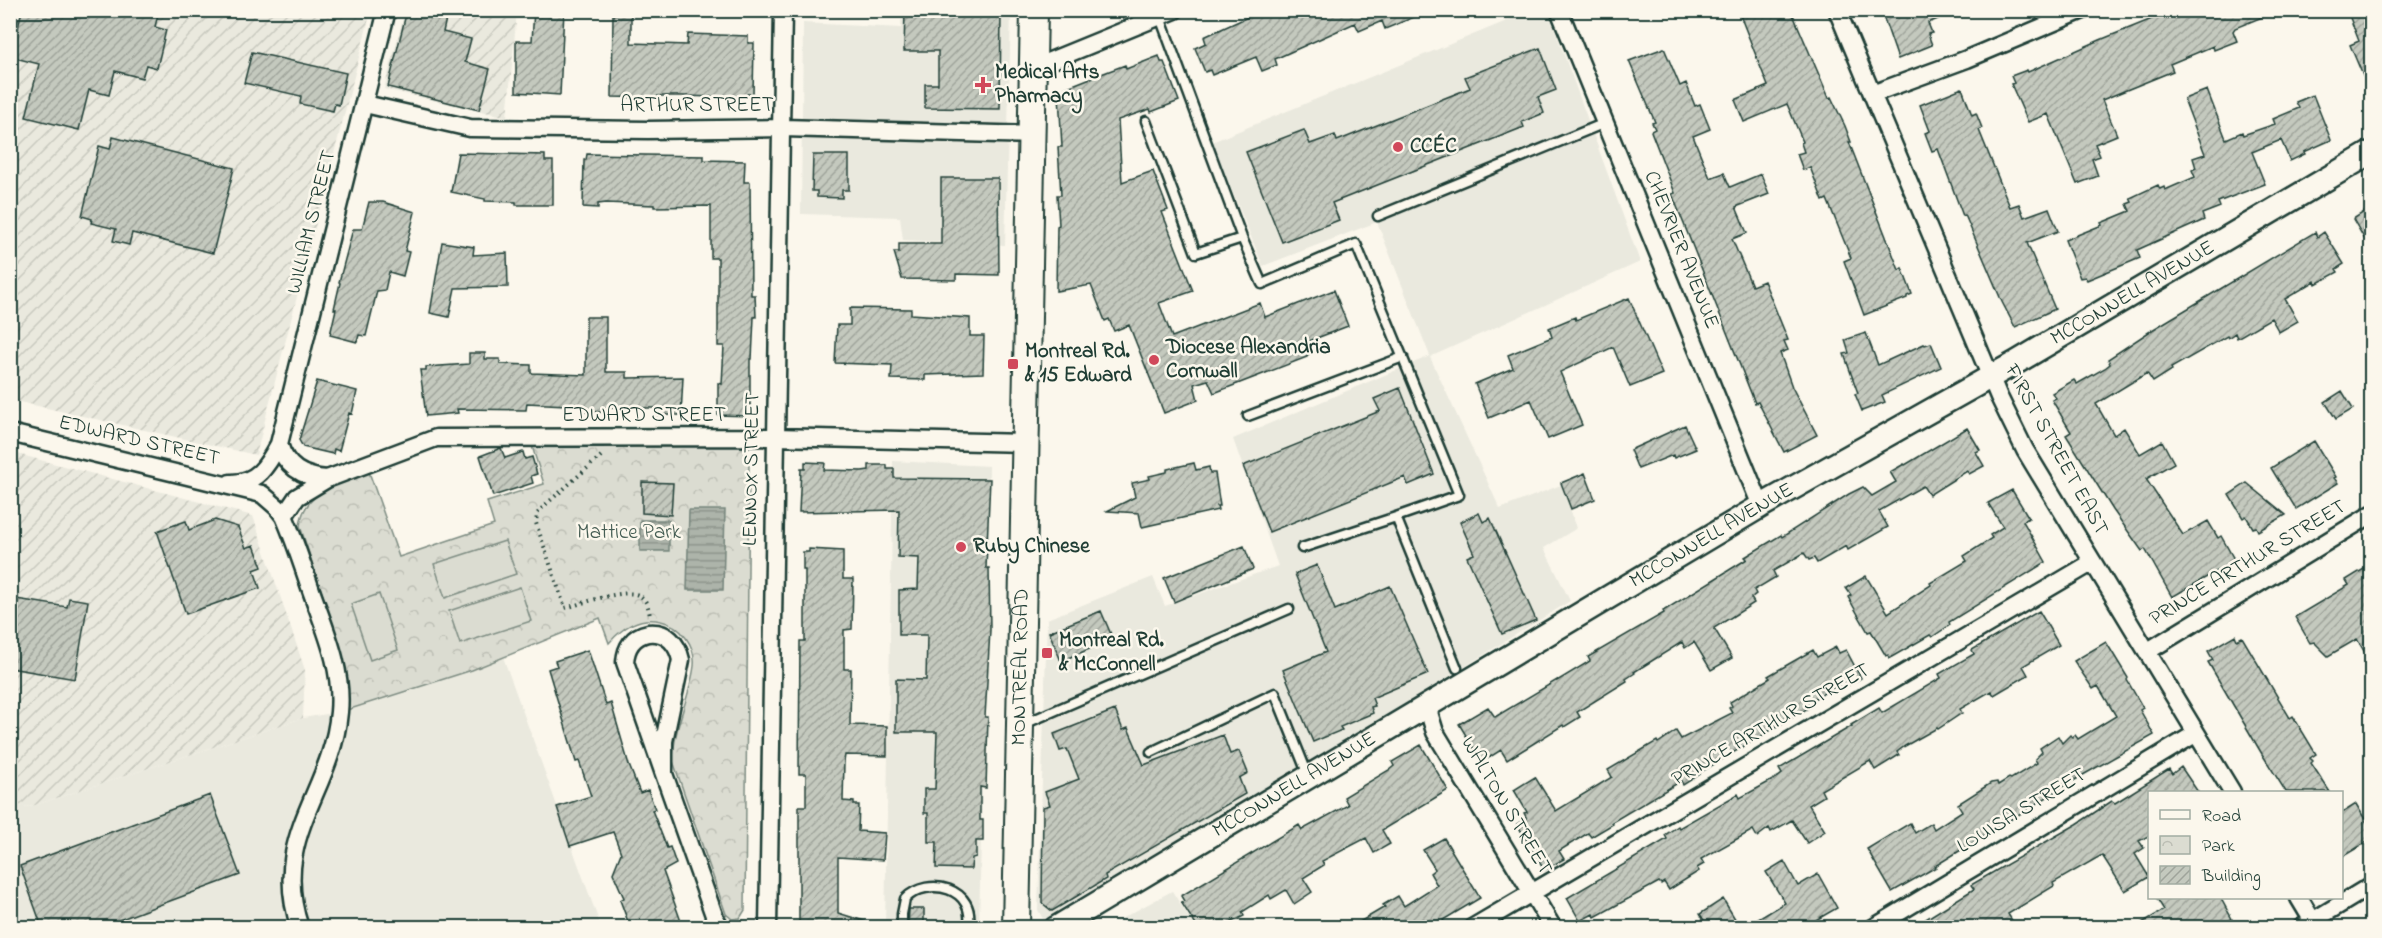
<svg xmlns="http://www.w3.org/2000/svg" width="2382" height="938" viewBox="0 0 2382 938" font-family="'Indie Flower',sans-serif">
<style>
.built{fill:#eae9de}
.industrial{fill:url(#industrial-furrows)}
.park{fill:url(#park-crowns);stroke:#7d8c82;stroke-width:1.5}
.pitch{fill:#dbdcd1;stroke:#7d8c82;stroke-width:1.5}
.water{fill:url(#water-rules);stroke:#74847b;stroke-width:1.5}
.building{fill:url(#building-hatch);stroke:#1f3d34;stroke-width:1.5}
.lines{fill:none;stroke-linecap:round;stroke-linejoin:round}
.lane-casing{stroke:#1f3d34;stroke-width:13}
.street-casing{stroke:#1f3d34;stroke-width:21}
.secondary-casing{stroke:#1f3d34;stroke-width:27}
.primary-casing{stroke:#1f3d34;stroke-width:30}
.path{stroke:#1f3d34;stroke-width:4;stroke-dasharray:1.5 4.5;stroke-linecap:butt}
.lane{stroke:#fbf7ec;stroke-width:8}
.street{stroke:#fbf7ec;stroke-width:16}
.secondary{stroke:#fbf7ec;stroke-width:22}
.primary{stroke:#fbf7ec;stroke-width:26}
.poi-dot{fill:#d1495b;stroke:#fbf7ec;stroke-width:2}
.labels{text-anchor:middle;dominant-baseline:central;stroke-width:5;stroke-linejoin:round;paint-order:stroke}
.poi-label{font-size:21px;font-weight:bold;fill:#1f3d34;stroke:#fbf7ec;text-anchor:start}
.street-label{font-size:21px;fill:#1f3d34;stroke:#fbf7ec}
.park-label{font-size:21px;fill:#455d53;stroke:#fbf7ec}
</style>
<defs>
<pattern id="industrial-furrows" width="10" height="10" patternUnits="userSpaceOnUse" patternTransform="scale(1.5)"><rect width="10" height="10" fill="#eae9de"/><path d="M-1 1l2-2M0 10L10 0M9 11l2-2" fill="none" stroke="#c8c9bf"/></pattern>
<pattern id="park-crowns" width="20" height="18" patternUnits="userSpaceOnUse" patternTransform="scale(1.5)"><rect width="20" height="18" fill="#dbdcd1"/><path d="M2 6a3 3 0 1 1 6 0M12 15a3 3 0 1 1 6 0" fill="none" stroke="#bcbeb4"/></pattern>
<pattern id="water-rules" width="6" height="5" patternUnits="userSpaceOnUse" patternTransform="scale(1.5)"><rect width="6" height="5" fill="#adb4aa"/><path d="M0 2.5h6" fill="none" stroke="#8c948b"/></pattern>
<pattern id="building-hatch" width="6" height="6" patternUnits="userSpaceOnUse" patternTransform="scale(1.5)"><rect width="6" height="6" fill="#c4c9be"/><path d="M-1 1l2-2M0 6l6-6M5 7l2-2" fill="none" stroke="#9fa49b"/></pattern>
</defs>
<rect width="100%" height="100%" fill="#fbf7ec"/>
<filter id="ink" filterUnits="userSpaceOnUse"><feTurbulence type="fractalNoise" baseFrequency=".0167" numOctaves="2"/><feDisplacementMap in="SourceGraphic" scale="12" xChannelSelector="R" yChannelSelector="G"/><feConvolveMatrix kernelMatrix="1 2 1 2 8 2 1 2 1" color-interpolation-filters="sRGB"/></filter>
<g filter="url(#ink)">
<path class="built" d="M902,11H1011L1005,245L903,240L900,217L801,214L803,23L901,28Z
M1531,11H1548L1640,262L1430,357L1500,509L1561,485L1577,528L1544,548L1570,601L1047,926L1038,910L1047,619L1153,577L1165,606L1278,566L1233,439L1430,356L1377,222L1263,266L1212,142Z
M893,461L989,466L979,927L885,928Z
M503,657L601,927H11L10,804L29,807L303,718L345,711Z
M1172,891L1195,927H1106Z"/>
<path class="industrial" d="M11,11H371L256,455L11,400Z
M405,11H517L507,117L384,89Z
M10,452L253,516L305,670L303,718L29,807L11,804Z"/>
<path class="park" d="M531,443L738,446C745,448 747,451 749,457L745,910L740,918L732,919L726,914L673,761C673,728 690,698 694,666C696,646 681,625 661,621C639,616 623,627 609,643L600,618L472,670L344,711L346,674L343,657L300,526C303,491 342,481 369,472L399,557L494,525L487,502L544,484Z"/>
<path class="pitch" d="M505,541L516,574L445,598L434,564Z
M520,587L531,621L460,644L449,611Z
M379,594L398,650L370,660L351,604Z"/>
<path class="water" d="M689,510H725L723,590H687Z
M640,520H669V551H640Z"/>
<path class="building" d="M22,10H159L155,27L166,30L157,68L146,65L142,78L115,71L109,95L89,90L79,130L26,117L39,64L11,57Z
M407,10H448L443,32L471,39L465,62L490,69L479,110L388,87Z
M534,10H564L560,95L516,92V41H532Z
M905,10H1001L1000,109L925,108V84H938V51H904Z
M1263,10H1429V11L1385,29L1382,21L1359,31L1355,23L1275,59L1277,65L1262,71L1256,57L1212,75L1210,70L1205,72L1195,48L1206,43L1204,37Z
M1738,10H1791L1829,98L1831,97L1845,126L1851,142H1849L1899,270L1902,268L1912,294L1907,296V298L1864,315L1844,261L1851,258L1827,199L1823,201L1810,167L1803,170L1797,154L1804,152L1801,143L1803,142L1787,104L1744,122L1735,100L1768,86Z
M1881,10H1958V11L1928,23L1932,33L1928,34L1932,45L1898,59Z
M2174,10L2277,11L2235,28L2233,31L2237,41L2214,50L2213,46L2170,64L2173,71L2102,100L2117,135L2095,144L2100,156L2092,159L2098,176L2077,184L2048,114L2028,122L2011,84L2014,83L2011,76L2027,70L2028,72L2100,40Z
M2347,10H2372V97L2350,45L2359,41Z
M613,14H631V43L687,45L688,34L748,36V43H754L753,94H747L746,98L683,96H658L657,98L612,97Z
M1540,48L1556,90L1538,97L1544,113L1522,122L1524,127L1332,203L1339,220L1282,242L1246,152L1304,130L1310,144L1335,135L1337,141L1470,88L1465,77Z
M1664,48L1680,86L1686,83L1695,106L1700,104L1710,129L1693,136L1710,178L1724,173L1730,187L1761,174L1769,194L1736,207L1747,233L1732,239L1752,286L1764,281L1788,340L1784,341L1788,350L1780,353L1792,387L1817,435L1784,452L1758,402L1755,403L1672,194L1675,193L1651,131L1655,129L1652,123L1655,122L1629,61Z
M252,52L346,73L339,105L335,104L333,111L300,104L301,96L244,83Z
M1159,56L1161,62H1164L1179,101L1151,112L1150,109L1118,120L1122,182L1153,171L1168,210L1162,212L1193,291L1159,303L1172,337L1260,303L1265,317L1334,290L1348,326L1309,341L1313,352L1307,355V357L1214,393L1208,380L1194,384L1198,400L1164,413L1129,325L1114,331L1109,319L1105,321L1091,285L1056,291L1057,226L1059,225L1057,195H1061L1058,147H1062L1059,95H1065V88L1088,79L1125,65L1126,69Z
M1962,88L1972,115L1976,113L1982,128L1979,130L2010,207L2019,204L2024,217L2049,208L2058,231L2027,243L2055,309L2015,327L2002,302L1965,215L1963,216L1938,149L1932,151L1925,133L1930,131L1920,105Z
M2207,90L2226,139L2242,132L2243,135L2275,124L2273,119L2299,108L2296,102L2313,95L2331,140L2304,152L2305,154L2290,161L2281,140L2252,152L2265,184L2218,202L2220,207L2202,214L2204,220L2137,250L2140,258L2087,280L2085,277L2080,278L2065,240L2102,225L2101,223L2130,211L2127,204L2132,202L2130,198L2158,185L2160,189L2164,187L2165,190L2195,177L2192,170L2196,168L2193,158L2205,154L2184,99Z
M113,137L234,168L213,253L132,233L129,245L113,241L116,229L91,223L92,219L82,216L99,146L110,149Z
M458,153L545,155V161H553V205H516V202L485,201V199L451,192Z
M587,154L704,156V160L745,161L744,182H750L751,295H755L756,317H754L752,359H750V416L718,415V383L722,384L724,346H718V258H711V206L654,207V205L606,203L598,204V208L583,207L584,160H586Z
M813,155H849V190H842V198L817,197V191H812Z
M941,178H998L999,275L956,274V280L902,279L894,252H899V244H941Z
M369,202H383L415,212L405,251L409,252L403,276L389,272L385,290L377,291L366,336L359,335L357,342L330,335L336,309H334L340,283L339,282L353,229H362Z
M2372,207V252L2353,219Z
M2315,232L2317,237L2324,232L2344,264L2336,269L2338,272L2316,284L2315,281L2285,299L2298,321L2279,332L2271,318L2237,338L2235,333L2228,338L2227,336L2171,368L2172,370L2153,382L2147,373L2096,404L2114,435L2124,428L2140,454L2162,441L2174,463L2146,479L2183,535L2208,521L2218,538L2221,536L2235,561L2172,597L2145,549L2142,551L2113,510L2066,435L2071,432L2052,400L2056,398L2052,393L2074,380L2077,384L2105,368L2110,364L2108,359L2152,330Z
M442,242L474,247L473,255L507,253L508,287L455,288L449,317L430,313Z
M1629,298L1662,374L1630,387L1613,347L1560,372L1582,425L1548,439L1531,400L1489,418L1475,384L1513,368L1508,355L1552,337L1549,328L1575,317L1576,320Z
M850,308L911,309V314L970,318V336H984L983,373L925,375V380L891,379L892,365L835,363L837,325H850Z
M586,317H606V372H627V378L683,377L681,415H657L658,408H605V412H586V406L527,403L526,410L457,409L458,413L426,416L420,370H426V367L469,364V353H485V359H500V364L531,365V373L586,375Z
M1866,333L1878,365L1924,344L1925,345L1931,343L1941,367L1882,395L1885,402L1862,411L1855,394L1858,393L1844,354L1849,353L1845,340Z
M317,381L357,391L352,414L349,413L339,451L334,449L333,454L303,447L299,440Z
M1400,388L1434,474L1408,485L1405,477L1269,532L1243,466L1380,411L1374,399Z
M2342,391L2353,409L2336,419L2325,402Z
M1685,425L1696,449L1674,458L1673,455L1638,469L1630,450Z
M1967,428L1980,450L1976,452L1984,466L1969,474L1967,471L1929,495L1923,486L1879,511L1888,527L1848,550L1846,546L1817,563L1814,558L1809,560L1804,553L1773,571L1776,577L1754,590L1756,594L1751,598L1754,603L1714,628L1732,658L1711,670L1694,642L1685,648L1682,642L1634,672L1635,673L1626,679L1627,681L1577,712L1580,717L1564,727L1563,725L1507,760L1501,750L1482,762L1459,724L1488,707L1495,717L1557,680V681L1590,661L1588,657L1664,613L1663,611L1747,559L1745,557L1781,535L1782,537L1849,494L1863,487L1872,496L1896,482L1890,472L1904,464L1905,465Z
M2314,441L2336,477L2334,478L2338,483L2296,509L2271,468Z
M501,448L505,458L523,452L525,459L532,457L537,474L531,476L533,483L493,496L480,456Z
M805,462L825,463L824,470L862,471L869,470V465H887V469H894V478L990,479L986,568H989L990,630L985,717H988L986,788L980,787V820H983V841H976V857L972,858L971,869L936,868L937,842H928V813H924V789H935L937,732H896V679L926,680L927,635H899V590L918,589L919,558L898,557L899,510L799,512L801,469H805Z
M1194,463L1196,470L1209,467L1210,473H1215L1220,506H1217L1218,510L1142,527L1139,513L1107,511L1135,497L1132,483L1150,479L1149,476L1167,472V469Z
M1585,473L1595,499L1571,509L1561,483Z
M642,482L673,483L671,515L642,513Z
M2247,483L2286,515L2258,531L2256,527L2253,528L2246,516L2243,518L2229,495Z
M2012,490L2029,518L2023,521L2046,562L1949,622L1950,625L1932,637L1930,635L1890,658L1888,655L1886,656L1871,631L1868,632L1848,597L1851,595L1846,588L1866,576L1888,613L1931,585L1930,583L1967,561L1964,556L1992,538L1990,535L2003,527L1988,503Z
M1479,513L1483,522L1490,518L1536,620L1502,634L1467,557L1474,554L1460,522Z
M215,520L238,527L246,548L254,545L262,567L254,570L260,588L186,614L157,531L186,521L189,530Z
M1244,546L1253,569L1174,602L1164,578Z
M809,549L843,551V579H853L852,629L844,630V669H851L850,725L887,726V756L845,755L844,762L843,801L854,802V805H859L858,831L885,833L883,860L838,857V913L874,924L873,927H799V806H806V774H799L800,641H805V570H803V552H809Z
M2372,564V665L2357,639L2328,656L2314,642L2310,643L2295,617L2349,585L2346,580Z
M1317,565L1335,610L1390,586L1428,674L1372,698L1375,706L1371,707L1373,713L1340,727L1342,730L1313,742L1283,670L1326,652L1295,574Z
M10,598L67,607L69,598L88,601L75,679L10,668Z
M1101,611L1113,639L1061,661L1049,632Z
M2039,611L2059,645L2023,666L2028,675L1994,695L1991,691L1960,709L1962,713L1938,729L1937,728L1905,746L1897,752L1899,755L1875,770L1870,761L1821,790L1824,796L1809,805L1825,831L1807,843L1792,820L1771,832L1769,828L1757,837L1753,830L1701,859L1704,864L1697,868L1699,871L1669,890L1664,882L1661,884L1659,882L1595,917L1593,914L1580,921L1567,898L1667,839L1665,835L1678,826L1679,828L1738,794L1740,798L1778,777L1782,774L1779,769L1852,726L1851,725L1879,708L1882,713L1941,678L1939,674L1974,654L1972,650Z
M2235,635L2237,640L2242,637L2290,718L2293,716L2316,754L2310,758L2313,761L2311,763L2330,792H2286L2262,754L2208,662L2213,660L2208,651Z
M2106,642L2128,678L2127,680L2143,708L2140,710L2154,735L2083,775L1935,866L1936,867L1892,892L1867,849L1910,823L1915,833L1931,823L1934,829L1962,811L1958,804L1991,783L1997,782L1998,785L2009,778L2011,779L2037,763L2035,759L2042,752L2040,748L2058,736L2062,743L2070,735L2072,737L2075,735L2078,739L2116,716L2098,686L2093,689L2074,661Z
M1836,647L1839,653L1846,650L1861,678L1843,688L1840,684L1808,702L1810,707L1699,773L1700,774L1683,785L1681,781L1612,822L1613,824L1591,837L1588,833L1559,851L1564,859L1544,870L1517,824L1527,819L1524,813L1527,812L1514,790L1535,777L1556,811L1612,777L1608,770L1657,741L1658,743L1676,731L1681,739L1732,713L1729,708L1732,706L1730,702L1770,678L1768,676L1787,665L1813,650L1817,657Z
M588,650L606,705L611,703L629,765L640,793L648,790L655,809L652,810L667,848L670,847L676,864L663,871L683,927H630L620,900L624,898L613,873L621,853L613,832L570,846L557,807L591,796L579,761L576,762L548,669L557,666L555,661Z
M1115,710L1123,730L1128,728L1144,765L1223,735L1230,754L1239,751L1248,773L1239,778L1245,794L1105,875L1106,879L1052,911L1042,903L1043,807L1050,805L1045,792L1079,779L1067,749L1060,751L1054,734Z
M1421,745L1448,790L1382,830L1390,844L1374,853L1366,838L1322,861L1324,865L1303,878L1312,892L1294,904L1286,890L1271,899L1269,895L1242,912L1244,916L1222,927H1197L1181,902L1184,901L1181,896L1299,825L1302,830L1348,805L1344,797L1389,770L1394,766L1392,762Z
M2181,767L2198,792H2150V835L2139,841L2144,848L2135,854L2149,877L2125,891L2102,855L2053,883L2054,886L2008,914L2016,927H1913L1974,889L1971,885L2077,824L2112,801L2115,803L2169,769L2172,774Z
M210,795L240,875L100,927H42L20,866Z
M2356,804L2372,831V839L2342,857V813Z
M1444,838L1480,898L1443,920L1448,927H1351L1385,907L1383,905L1398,896L1404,906L1437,885L1430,873L1435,869L1423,850Z
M1784,861L1798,886L1818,874L1837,908L1804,927H1745L1785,903L1766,872Z
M2156,897H2220L2232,919L2218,927H2135L2164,910Z
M1723,899L1740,927H1716L1714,924L1708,927L1700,914Z
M909,909H924V927H908Z"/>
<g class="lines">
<defs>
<path id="lane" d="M1160,17L1242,238L1262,284L1356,244L1459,495L1396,517L1457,668
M1146,121L1196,253L1242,238
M1378,216L1605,123
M1248,416L1403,357
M1302,548L1396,517
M1024,724L1289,609
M1151,752L1275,693L1308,775
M902,928V914L905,899C928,875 978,888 968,928"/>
<path id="street" d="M1559,10L1761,506
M1837,10L1999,397L2025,450L2232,792
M1033,68L1175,10
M1872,94L1967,59L2083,10
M365,104L470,128L648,130L783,128L1033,135
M10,433L262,494L277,507L284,516C295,541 303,567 312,593C326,632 343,670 339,712C332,793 269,837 300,928
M279,444L387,10
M230,483C257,484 267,466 279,444C286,468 303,477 327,479
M284,516L297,497L327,479L436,438L775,437L1026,443
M648,633C667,631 677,643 681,660L664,741V774L625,662C626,647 633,636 648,633Z
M2148,651L2372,514
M1427,706L1435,732L1553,928
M664,774L715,918L721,928
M2299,898L2317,928
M768,928L783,10
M1472,928L2093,562
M1873,928L2195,734
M2301,928L2372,885"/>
<g id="secondary">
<path id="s1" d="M1056,928L1761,506L2017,362L2372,152"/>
</g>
<g id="primary">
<path id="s2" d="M1016,928L1034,10"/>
</g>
</defs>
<use href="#lane" class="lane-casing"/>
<use href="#street" class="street-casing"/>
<use href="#secondary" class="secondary-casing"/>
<use href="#primary" class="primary-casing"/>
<path class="path" d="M601,456L543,507L537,514L536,523L565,608C581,604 627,587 640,596C647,600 649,609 650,617"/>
<use href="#lane" class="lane"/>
<use href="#street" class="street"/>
<use href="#secondary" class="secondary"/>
<use href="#primary" class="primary"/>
</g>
</g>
<g class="poi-dot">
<path d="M980 76h6v6h6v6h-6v6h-6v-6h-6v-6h6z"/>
<circle cx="1398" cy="147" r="6"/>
<circle cx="1154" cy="360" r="6"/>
<rect x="1007" y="358" width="12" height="12" rx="3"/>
<circle cx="961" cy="547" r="6"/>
<rect x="1041" y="647" width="12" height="12" rx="3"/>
</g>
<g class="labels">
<g class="poi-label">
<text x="995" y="73">Medical Arts<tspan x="995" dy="24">Pharmacy</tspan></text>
<text x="1410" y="147">CCÉC</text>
<text x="1166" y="348">Diocese Alexandria<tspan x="1166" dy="24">Cornwall</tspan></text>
<text x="1025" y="352">Montreal Rd.<tspan x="1025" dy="24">&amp; 15 Edward</tspan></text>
<text x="973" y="547">Ruby Chinese</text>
<text x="1059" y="641">Montreal Rd.<tspan x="1059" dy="24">&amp; McConnell</tspan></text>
</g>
<g class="street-label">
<text x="697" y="106">ARTHUR STREET</text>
<text transform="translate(312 222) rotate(-76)">WILLIAM STREET</text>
<text transform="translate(1681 250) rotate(68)">CHEVRIER AVENUE</text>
<text stroke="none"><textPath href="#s1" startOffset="1250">MCCONNELL AVENUE</textPath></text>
<text x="644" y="416">EDWARD STREET</text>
<text transform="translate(139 441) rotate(13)">EDWARD STREET</text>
<text transform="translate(2056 450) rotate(61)">FIRST STREET EAST</text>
<text transform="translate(752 469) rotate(-89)">LENNOX STREET</text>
<text stroke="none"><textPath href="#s1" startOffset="764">MCCONNELL AVENUE</textPath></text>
<text transform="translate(2248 563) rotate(-31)">PRINCE ARTHUR STREET</text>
<text stroke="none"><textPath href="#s2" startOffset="261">MONTREAL ROAD</textPath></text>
<text transform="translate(1771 725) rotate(-30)">PRINCE ARTHUR STREET</text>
<text stroke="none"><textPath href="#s1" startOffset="278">MCCONNELL AVENUE</textPath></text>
<text transform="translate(1506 806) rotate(59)">WALTON STREET</text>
<text transform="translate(2022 811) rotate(-31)">LOUISA STREET</text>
</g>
<g class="park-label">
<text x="629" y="533">Mattice Park</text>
</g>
</g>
<rect width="2382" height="938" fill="none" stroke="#fbf7ec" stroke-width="36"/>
<rect x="18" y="18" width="2346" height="902" fill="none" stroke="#1f3d34" stroke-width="2" filter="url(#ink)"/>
<rect x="2148" y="791" width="195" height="108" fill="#fbf7ec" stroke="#a3ada2" stroke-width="1.5"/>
<rect x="2160" y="810" width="30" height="9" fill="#fbf7ec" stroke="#a3ada2" stroke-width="1.5"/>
<text x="2202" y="821" font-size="18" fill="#1f3d34">Road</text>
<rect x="2160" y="836" width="30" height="18" fill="url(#park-crowns)" stroke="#a3ada2" stroke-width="1.5"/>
<text x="2202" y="851" font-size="18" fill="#1f3d34">Park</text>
<rect x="2160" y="866" width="30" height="18" fill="url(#building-hatch)" stroke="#a3ada2" stroke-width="1.5"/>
<text x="2202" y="881" font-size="18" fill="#1f3d34">Building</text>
</svg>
